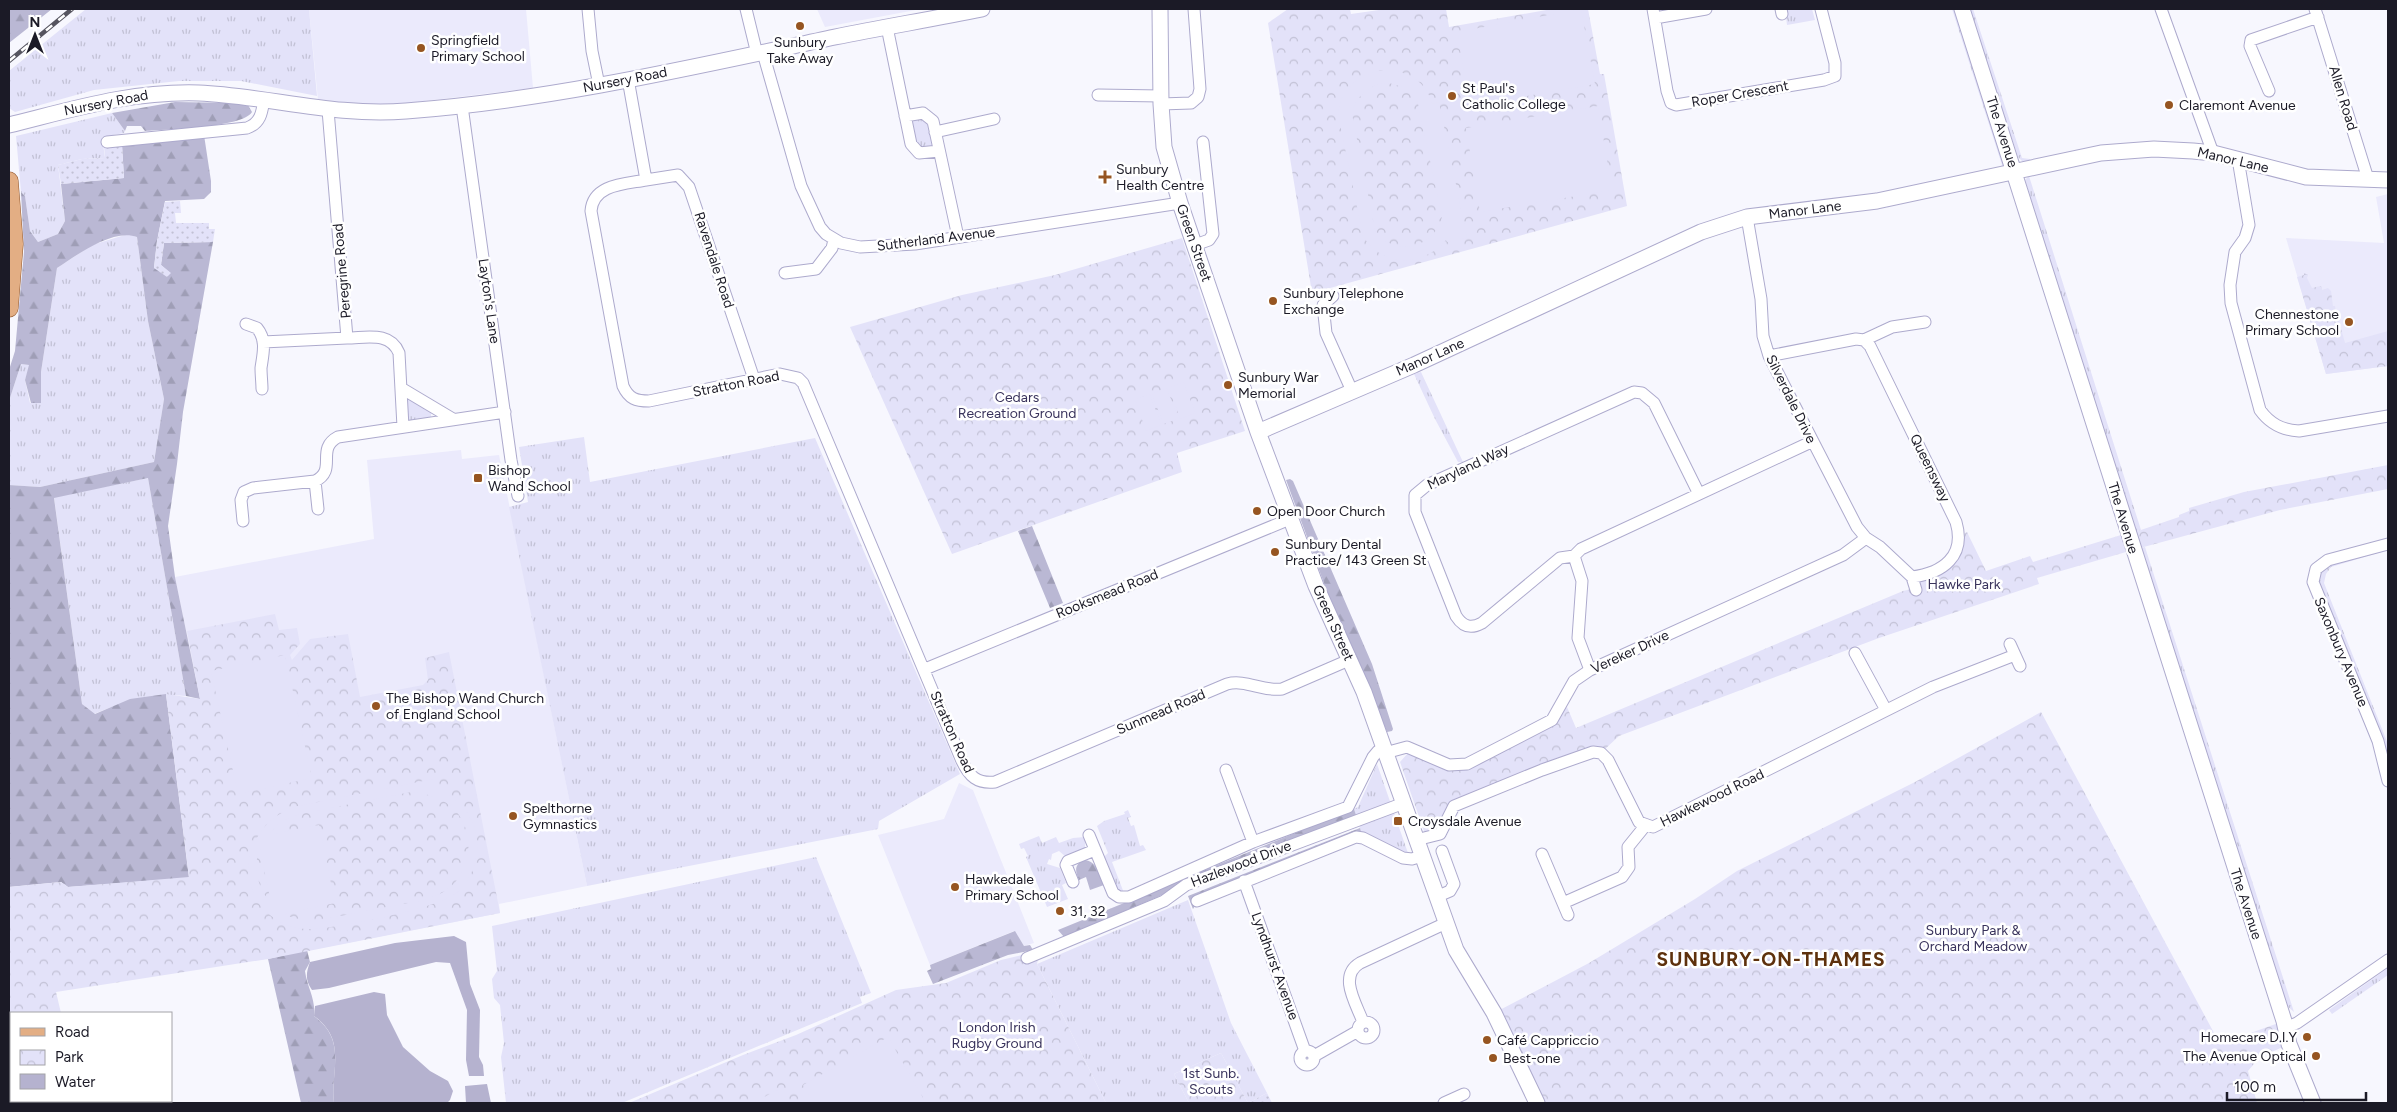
<svg xmlns="http://www.w3.org/2000/svg" width="2397" height="1112" viewBox="0 0 2397 1112" font-family="Figtree,sans-serif">
<style>
.built{fill:#ebeafc}
.grass{fill:url(#grass-tufts)}
.forest{fill:url(#forest-firs)}
.park{fill:url(#park-crowns)}
.garden{fill:url(#garden-dots)}
.pitch{fill:#e3e2f9;fill-rule:evenodd}
.water{fill:#b5b2cf}
.lines{fill:none;stroke-linecap:round;stroke-linejoin:round}
.street-casing{stroke:#adaacd;stroke-width:13}
.secondary-casing{stroke:#adaacd;stroke-width:17}
.primary-casing{stroke:#91572e;stroke-width:19}
.street{stroke:#fff;stroke-width:11}
.secondary{stroke:#fff;stroke-width:15}
.primary{stroke:#e3ae84;stroke-width:18}
.rail-casing{stroke:#55545f;stroke-width:4.5}
.rail{stroke:#fff;stroke-width:2.5;stroke-dasharray:8;stroke-linecap:butt}
.poi-dot{fill:#965521;stroke:#fff;stroke-width:2}
.labels{text-anchor:middle;dominant-baseline:central;stroke-width:5;stroke-linejoin:round;paint-order:stroke}
.poi-label{font-size:14px;fill:#1b1a26;stroke:#fff;text-anchor:start}
.street-label{font-size:14px;fill:#1b1a26;stroke:#fff}
.park-label{font-size:14px;fill:#39335c;stroke:#fff}
.district-label{font-size:19px;font-weight:bold;letter-spacing:1px;fill:#5e310d;stroke:#fff}
</style>
<defs>
<pattern id="grass-tufts" width="24" height="20" patternUnits="userSpaceOnUse" patternTransform="scale(1.25)"><rect width="24" height="20" fill="#e3e2f9"/><path d="M3 7l-1-3M5 7V3M7 7l1-3M15 17l-1-3M17 17v-4M19 17l1-3" fill="none" stroke="#c2c1d5"/></pattern>
<pattern id="forest-firs" width="22" height="20" patternUnits="userSpaceOnUse" patternTransform="scale(1.25)"><rect width="22" height="20" fill="#bab8d4"/><path d="M5 1l3.5 6h-7zM16 11l3.5 6h-7z" fill="#9f9eb6"/></pattern>
<pattern id="park-crowns" width="20" height="18" patternUnits="userSpaceOnUse" patternTransform="scale(1.25)"><rect width="20" height="18" fill="#e3e2f9"/><path d="M2 6a3 3 0 1 1 6 0M12 15a3 3 0 1 1 6 0" fill="none" stroke="#c2c1d5"/></pattern>
<pattern id="garden-dots" width="8" height="8" patternUnits="userSpaceOnUse" patternTransform="scale(1.25)"><rect width="8" height="8" fill="#e3e2f9"/><path d="M2 2h.1M6 6h.1" fill="none" stroke="#c2c1d5" stroke-width="1.8" stroke-linecap="round"/></pattern>
</defs>
<rect width="100%" height="100%" fill="#f7f7fe"/>
<path class="built" d="M309,9H526L533,88L400,104L359,105L318,100Z
M817,9H921L825,27Z
M2388,194V366L2326,374L2286,238L2384,243L2376,197Z
M461,450L462,459L499,455L587,886L499,904L500,913L260,960L200,699L175,577L374,539L367,460Z
M959,783L973,790L1034,943L1024,946L1014,931L930,965L878,835L944,819Z"/>
<path class="grass" d="M86,9H309L317,96L241,81H179L94,90L15,112L9,108V71Z
M1785,9H1812L1815,20L1787,25Z
M1952,9H1958L2008,164L1999,171L2002,165Z
M1969,9H1973L2022,158L2030,159L2031,163L2023,162L2018,157Z
M112,113L125,131L124,133L102,137L105,158L82,159L58,165L65,221L58,234L38,242L30,231L25,196L21,192L16,136Z
M928,118L934,147L923,149L917,146L912,120Z
M2029,176L2141,530L2135,532L2025,180Z
M128,234L137,237L148,321L164,399L154,462L40,487L9,485V401L21,364L30,365L25,380L30,403L41,402V372L57,268L92,245Z
M1421,372L1463,462H1458L1435,419L1414,374Z
M410,399L431,412V419L408,423L407,400Z
M584,437L590,482L815,438L960,774L879,821L878,829L587,886L509,507L528,502L519,447Z
M148,478L186,696C153,693 125,701 94,714L82,704L54,497Z
M2388,544V550L2331,567L2326,574L2324,583L2388,744V771L2314,575L2316,569Z
M2145,547L2294,1012L2287,1006L2140,548Z
M1377,764L1409,856L1362,835L1354,809L1358,807Z
M1128,810L1131,817L1128,818L1131,826L1134,825L1140,846L1143,845L1146,850L1112,862L1124,893L1118,892L1104,857L1108,853L1097,826L1104,821L1125,814L1124,812Z
M1039,836L1042,843L1056,837L1059,843L1073,838L1085,837V851L1066,857L1059,851L1052,854L1051,860L1049,859L1047,864L1060,868L1066,883L1062,885L1068,899L1047,907L1026,857L1028,856L1024,848L1021,849L1019,844Z
M816,857L871,993L860,997L862,1003L622,1103H506L501,1057L504,1043L500,1005L494,998L492,979L497,971L492,926Z
M1188,900L1231,1023L1267,1093L1248,1103L1221,1053L1174,1074L1189,1103H1106L1037,964Z
M2388,968V975L2332,1014L2329,1010Z"/>
<path class="forest" d="M9,9H52L9,43Z
M175,102L237,103L248,105L252,112C243,128 164,129 145,131L141,126H127L125,131L112,113Z
M204,135L211,181V192L204,199L165,201L157,241L154,268L170,273L161,265L164,243L213,242L183,412L177,464L168,526L175,577L200,699L186,696L148,478L54,498L82,704L95,714L130,699L166,694L189,878L68,887L61,882L9,887V485L40,487L154,462L164,399L148,321L137,237C113,228 77,255 57,268L41,372V403H31L25,380L29,365L21,364L9,401V370L15,351L24,252L21,192L25,196L30,231L38,242L58,234L65,221L61,184L124,178L122,145Z
M1290,479L1293,481L1372,664L1393,729L1392,731L1387,732L1328,594L1286,480Z
M1032,526L1063,603L1050,608L1018,531Z
M1354,809L1356,815L1184,882L1162,895L1064,937L1058,930Z
M1360,828L1362,835L1200,898L1193,909L1188,896Z
M1084,860C1096,860 1100,875 1104,885L1090,890L1086,877L1079,880C1075,872 1074,864 1084,860Z
M1015,931L1024,946L1030,945L1033,950L1008,955L933,984L927,971L931,969L930,965Z
M307,950L310,962L305,971C307,987 316,999 314,1016C348,1041 330,1071 334,1103H301L268,959Z"/>
<path class="park" d="M1288,9H1350L1351,14L1386,9H1446L1449,27L1552,9H1588L1600,74H1604L1627,206L1312,293L1268,23Z
M1182,238L1245,431L1177,453L1182,472L952,554L850,327L962,295L1055,275Z
M2304,273L2308,275L2307,278L2312,288L2321,286L2322,290L2328,288L2331,291L2333,306H2335L2337,321H2339L2345,343L2388,331V366L2326,374L2297,277L2304,275Z
M2388,465V489L2280,510L2140,548L2135,532L2179,517V515L2189,511V508L2244,492Z
M1967,532L1986,571L2030,556L2033,562L2121,535L2126,552L2037,578L2039,584L1879,638L1619,736L1604,750L1454,802L1442,828L1425,834L1400,762L1408,753L1449,768L1562,711L1567,707L1576,728L1903,591L1920,587L1919,582C1943,570 1959,560 1965,533Z
M275,614L279,630L297,628L300,644L290,655L292,660L310,639L348,634L360,697L423,685L428,680L425,658L449,652L500,913L268,959L56,992L61,1013H11V1092L9,1094V887L61,882L68,887L189,877L166,694L200,699L187,631Z
M2041,712L2220,1044L2284,1021L2289,1044L2259,1058L2248,1071L2257,1103H1537L1494,1013L1589,963L1695,899L1737,871L1915,782Z
M1026,954L1039,955L1037,964L1106,1103H629L743,1055L796,1035L896,990L946,983L1001,960Z
M1221,1053L1248,1103H1189L1174,1074Z"/>
<path class="garden" d="M122,145L124,178L61,184L58,165L82,159L105,158L104,146Z
M180,201L181,213H175L176,223H209V229H215L213,242L164,243L161,265L171,273L167,277L154,268L157,241L165,202Z
M1267,1093L1272,1103H1248Z"/>
<path class="pitch" d="M1581,9L1595,84L1470,106L1457,32Z
M1384,70C1406,70 1427,81 1432,104L1439,102L1467,238L1447,242L1446,240C1424,267 1382,268 1363,236L1338,114C1340,89 1360,73 1384,70ZM1389,83L1406,88L1417,99L1442,217C1434,248 1394,259 1375,230L1352,114C1356,95 1370,84 1389,83Z
M1598,106L1612,190L1480,212L1466,128Z
M1184,382L1195,413L1180,419L1169,387Z
M1167,388L1178,419L1163,424L1152,393Z
M1150,394L1161,425L1146,431L1135,399Z
M285,655L312,778L238,794L211,671Z
M433,779L435,787C461,799 480,821 477,851C476,867 468,884 455,894C438,908 338,928 313,929C304,929 295,929 287,925C229,901 240,822 298,806ZM411,792C433,794 455,802 464,824C474,848 467,877 445,891C431,900 413,902 397,905C373,910 349,914 325,919C310,921 298,921 284,914L335,903L319,825L268,835L280,822L300,814ZM260,849L271,903C258,889 252,867 260,849Z
M888,1037L926,1103H814L803,1085Z
M777,1090L784,1103H753Z"/>
<path class="water" d="M454,936L466,942L470,984L480,1010L479,1057L483,1065L484,1076H469L466,1060L467,1010L450,963L436,962L329,988L312,990C305,980 306,973 310,962L395,943Z
M374,992L385,994L387,1015L403,1047L430,1071L448,1081L453,1091L450,1100L447,1103H334C330,1071 348,1040 314,1016L315,1006Z
M487,1084L491,1103H466L465,1086Z"/>
<g class="lines">
<defs>
<path id="street" d="M588,9L592,51L599,85
M746,9L757,54
M1653,9L1667,91L1671,103L1676,105L1824,80L1835,76V63L1821,9
M1781,9L1782,14
M2161,9L2213,153
M2315,9L2368,179
M1655,18L1706,9
M887,27L911,144L919,153L939,151
M763,53L801,186L820,227L826,234L841,243L860,247L915,244L1180,203
M628,79L646,180C625,184 593,184 591,211L623,386C629,399 636,401 649,401L780,374L798,378L803,383L962,761C969,776 977,784 995,782L1227,684C1246,679 1263,692 1282,689L1349,660
M2269,91L2250,46L2251,40L2318,17
M1098,95L1161,96
M1161,104L1191,103L1198,97L1200,89L1194,9
M462,106L511,460L518,496
M328,110L347,338C366,338 390,331 399,353L403,427
M905,116L923,113L933,121L958,237
M935,132L994,119
M107,142L247,128C261,123 262,112 264,99
M2238,159L2249,225L2245,238L2235,252L2230,285L2231,303L2260,410C2270,424 2282,430 2299,431L2388,416
M646,180L678,175L689,187L754,379
M1747,217L1761,299L1763,336L1769,356L1857,527L1866,538L1880,547L1912,577C1943,573 1966,556 1956,522L1870,346L1864,340L1856,339L1769,356
M1195,245L1209,240L1213,234L1203,142
M785,273L816,269L832,248L834,240
M1333,296L1323,305L1326,333L1352,391
M246,324L257,328C267,340 263,354 261,368C261,375 262,383 262,389
M1864,340L1892,327L1925,322
M263,342L347,338
M401,388L453,419
M315,481L318,509
M243,521L241,500L244,492L253,488L315,481C338,470 315,449 338,437L505,412
M2388,544L2328,560L2316,569L2313,582L2378,741L2388,781
M1574,556L1560,558L1482,623C1471,629 1463,627 1456,616L1415,512V495L1427,485L1634,392L1642,393L1654,403L1699,494
M1912,577L1916,590
M2010,644L2020,666
M1855,653L1886,710
M925,669L1290,519
M1590,670L1578,638L1582,581L1574,556L1581,549L1811,442
M1385,753L1407,747L1449,765L1467,764L1552,720L1574,681L1590,670L1843,555L1866,538
M1226,770L1253,842
M1089,835L1113,893L1119,897H1129L1253,842L1348,807L1373,757L1378,751L1383,749
M1416,840L1440,834L1454,806L1542,770L1593,752L1601,753L1608,760L1639,822L1653,827L1933,687L2015,655
M1542,854L1568,915
M1244,881L1305,1051
M1073,882L1066,865L1068,861L1095,850
M1436,897L1450,891L1454,884L1442,851
M1197,901L1356,837L1363,838L1403,858L1412,859L1422,856
M1563,903L1622,877L1629,867L1628,847L1645,826
M1027,958L1164,901L1186,885L1404,803
M1358 1030a8 8 0 1 1 16 0a8 8 0 1 1-16 0Z
M1363,1022C1356,1003 1338,976 1360,963L1446,923
M2285,1028L2297,1023L2388,960
M1300 1058a7 7 0 1 1 14 0a7 7 0 1 1-14 0Z
M1314,1056L1358,1031
M1444,1103L1464,1094"/>
<path id="secondary" d="M1160,9L1161,104L1164,147L1180,203L1258,432L1316,586L1364,692L1456,950L1494,1013L1537,1103
M1962,9L2284,1021L2289,1044L2313,1103
M9,125C74,109 130,91 199,93C268,96 336,117 406,111C551,100 694,67 835,37C884,27 933,19 982,9
M1258,432L1414,365L1701,232L1747,217L1877,201L2101,153L2154,149L2193,151L2213,153L2306,177L2388,180"/>
<path id="primary" d="M9,181L14,244L9,308"/>
</defs>
<use href="#street" class="street-casing"/>
<use href="#secondary" class="secondary-casing"/>
<use href="#primary" class="primary-casing"/>
<use href="#street" class="street"/>
<use href="#secondary" class="secondary"/>
<use href="#primary" class="primary"/>
<defs>
<path id="rail" d="M9,61L72,9"/>
</defs>
<use href="#rail" class="rail-casing"/>
<use href="#rail" class="rail"/>
</g>
<g class="poi-dot">
<circle cx="800" cy="26" r="5"/>
<circle cx="421" cy="48" r="5"/>
<circle cx="1452" cy="96" r="5"/>
<circle cx="2169" cy="105" r="5"/>
<path d="M1102.5 169.5h5v5h5v5h-5v5h-5v-5h-5v-5h5z"/>
<circle cx="1273" cy="301" r="5"/>
<circle cx="2349" cy="322" r="5"/>
<circle cx="1228" cy="385" r="5"/>
<rect x="473" y="473" width="10" height="10" rx="2.5"/>
<circle cx="1257" cy="511" r="5"/>
<circle cx="1275" cy="552" r="5"/>
<circle cx="376" cy="706" r="5"/>
<circle cx="513" cy="816" r="5"/>
<rect x="1393" y="816" width="10" height="10" rx="2.5"/>
<circle cx="955" cy="887" r="5"/>
<circle cx="1060" cy="911" r="5"/>
<circle cx="2307" cy="1037" r="5"/>
<circle cx="1487" cy="1040" r="5"/>
<circle cx="2316" cy="1056" r="5"/>
<circle cx="1493" cy="1058" r="5"/>
</g>
<g class="labels">
<g class="poi-label">
<text x="431" y="40">Springfield<tspan x="431" dy="16">Primary School</tspan></text>
<text x="800" y="42" text-anchor="middle">Sunbury<tspan x="800" dy="16">Take Away</tspan></text>
<text x="1462" y="88">St Paul's<tspan x="1462" dy="16">Catholic College</tspan></text>
<text x="2179" y="105">Claremont Avenue</text>
<text x="1116" y="169">Sunbury<tspan x="1116" dy="16">Health Centre</tspan></text>
<text x="1283" y="293">Sunbury Telephone<tspan x="1283" dy="16">Exchange</tspan></text>
<text x="2339" y="314" text-anchor="end">Chennestone<tspan x="2339" dy="16">Primary School</tspan></text>
<text x="1238" y="377">Sunbury War<tspan x="1238" dy="16">Memorial</tspan></text>
<text x="488" y="470">Bishop<tspan x="488" dy="16">Wand School</tspan></text>
<text x="1267" y="511">Open Door Church</text>
<text x="1285" y="544">Sunbury Dental<tspan x="1285" dy="16">Practice/ 143 Green St</tspan></text>
<text x="386" y="698">The Bishop Wand Church<tspan x="386" dy="16">of England School</tspan></text>
<text x="523" y="808">Spelthorne<tspan x="523" dy="16">Gymnastics</tspan></text>
<text x="1408" y="821">Croysdale Avenue</text>
<text x="965" y="879">Hawkedale<tspan x="965" dy="16">Primary School</tspan></text>
<text x="1070" y="911">31, 32</text>
<text x="2297" y="1037" text-anchor="end">Homecare D.I.Y</text>
<text x="1497" y="1040">Café Cappriccio</text>
<text x="2306" y="1056" text-anchor="end">The Avenue Optical</text>
<text x="1503" y="1058">Best-one</text>
</g>
<g class="street-label">
<text transform="translate(625 80) rotate(-11)">Nursery Road</text>
<text transform="translate(1740 94) rotate(-10)">Roper Crescent</text>
<text transform="translate(2343 98) rotate(73)">Allen Road</text>
<text transform="translate(106 103) rotate(-11)">Nursery Road</text>
<text transform="translate(2002 132) rotate(72)">The Avenue</text>
<text transform="translate(2233 160) rotate(13)">Manor Lane</text>
<text transform="translate(1805 210) rotate(-7)">Manor Lane</text>
<text transform="translate(936 239) rotate(-7)">Sutherland Avenue</text>
<text transform="translate(1194 243) rotate(71)">Green Street</text>
<text transform="translate(714 260) rotate(72)">Ravendale Road</text>
<text transform="translate(342 271) rotate(-95)">Peregrine Road</text>
<text transform="translate(489 301) rotate(82)">Layton's Lane</text>
<text transform="translate(1430 357) rotate(-24)">Manor Lane</text>
<text transform="translate(736 384) rotate(-11)">Stratton Road</text>
<text transform="translate(1791 399) rotate(64)">Silverdale Drive</text>
<text transform="translate(1468 467) rotate(-25)">Maryland Way</text>
<text transform="translate(1930 468) rotate(64)">Queensway</text>
<text transform="translate(2123 518) rotate(73)">The Avenue</text>
<text transform="translate(1107 594) rotate(-22)">Rooksmead Road</text>
<text transform="translate(1333 623) rotate(66)">Green Street</text>
<text transform="translate(1630 652) rotate(-25)">Vereker Drive</text>
<text transform="translate(2341 652) rotate(67)">Saxonbury Avenue</text>
<text transform="translate(1161 712) rotate(-23)">Sunmead Road</text>
<text transform="translate(952 732) rotate(66)">Stratton Road</text>
<text transform="translate(1712 798) rotate(-26)">Hawkewood Road</text>
<text transform="translate(1241 864) rotate(-21)">Hazlewood Drive</text>
<text transform="translate(2246 904) rotate(72)">The Avenue</text>
<text transform="translate(1275 966) rotate(70)">Lyndhurst Avenue</text>
</g>
<g class="park-label">
<text x="1017" y="397">Cedars<tspan x="1017" dy="16">Recreation Ground</tspan></text>
<text x="1964" y="584">Hawke Park</text>
<text x="1973" y="930">Sunbury Park &amp;<tspan x="1973" dy="16">Orchard Meadow</tspan></text>
<text x="997" y="1027">London Irish<tspan x="997" dy="16">Rugby Ground</tspan></text>
<text x="1211" y="1073">1st Sunb.<tspan x="1211" dy="16">Scouts</tspan></text>
</g>
<g class="district-label">
<text x="1771" y="959">SUNBURY-ON-THAMES</text>
</g>
</g>
<rect width="2397" height="1112" fill="none" stroke="#1b1a26" stroke-width="20"/>
<rect x="10" y="1012" width="162" height="90" fill="#ffffff" stroke="#a4a3a8"/>
<rect x="20" y="1028" width="25" height="8" fill="#e3ae84" stroke="#a4a3a8"/>
<text x="55" y="1037" font-size="15" fill="#1b1a26">Road</text>
<rect x="20" y="1050" width="25" height="15" fill="url(#park-crowns)" stroke="#a4a3a8"/>
<text x="55" y="1062" font-size="15" fill="#1b1a26">Park</text>
<rect x="20" y="1074" width="25" height="15" fill="#b5b2cf" stroke="#a4a3a8"/>
<text x="55" y="1087" font-size="15" fill="#1b1a26">Water</text>
<g transform="translate(35 35)" stroke="#ffffff" stroke-width="4" paint-order="stroke">
<path d="M0-4L9 19L0 12L-9 19Z" fill="#1b1a26"/>
<text y="-8" font-size="14" font-weight="bold" text-anchor="middle" fill="#1b1a26">N</text>
</g>
<path d="M2227 1092v8h139v-8" fill="none" stroke="#1b1a26" stroke-width="2.5"/>
<text x="2234" y="1092" font-size="15" fill="#1b1a26" stroke="#ffffff" stroke-width="4" paint-order="stroke">100 m</text>
</svg>
